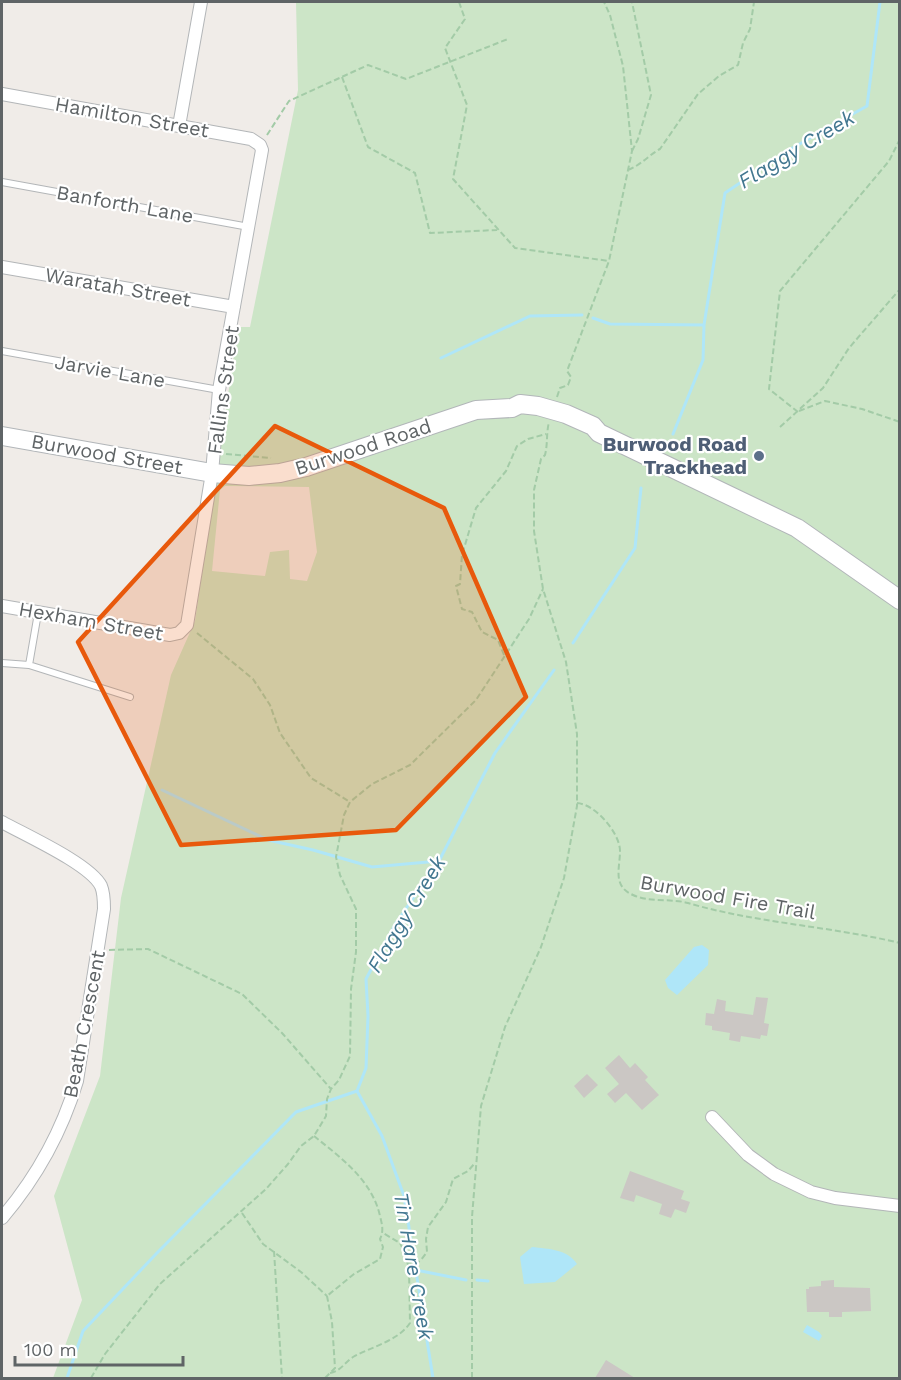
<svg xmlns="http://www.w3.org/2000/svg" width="901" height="1380" viewBox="0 0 901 1380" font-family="'Work Sans',sans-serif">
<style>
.green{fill:#cce5c7;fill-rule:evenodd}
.water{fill:#afe6f8}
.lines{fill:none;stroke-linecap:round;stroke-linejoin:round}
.stream{stroke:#afe6f8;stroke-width:3}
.building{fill:#cbc7c4}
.service-casing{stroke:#b3b6b8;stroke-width:8}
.minor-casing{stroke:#b3b6b8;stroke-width:14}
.secondary-casing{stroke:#b2b6b9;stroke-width:20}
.path{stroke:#a3cba7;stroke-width:2;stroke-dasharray:6 3;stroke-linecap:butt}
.service{stroke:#fff;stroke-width:6}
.minor{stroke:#fff;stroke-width:12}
.secondary{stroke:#fff;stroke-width:18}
.marked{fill:#e8590c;fill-opacity:0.2;stroke:#e8590c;stroke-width:4.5;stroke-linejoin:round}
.service-dot{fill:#5c6f8a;stroke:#fff;stroke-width:2}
.labels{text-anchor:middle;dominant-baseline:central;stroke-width:4.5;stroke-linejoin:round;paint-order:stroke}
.street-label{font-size:20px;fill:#5f6466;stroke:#fff}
.service-label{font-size:20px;font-weight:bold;fill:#4e5e75;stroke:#fff;text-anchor:end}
.water-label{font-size:21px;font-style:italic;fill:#427790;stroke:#fff}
</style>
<rect width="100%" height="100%" fill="#f0ece8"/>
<path class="green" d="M296,2H899V1378H53L82,1300L54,1196L100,1076L121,898L171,675L195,621L238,327H250L298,90ZM225,486L309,487L317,552L307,581L290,579L289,550L270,552L265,576L212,571L220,490Z"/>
<path class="water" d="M702,945L709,950L708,965L677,995L668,988L665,980L694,947Z
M532,1247C549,1249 567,1249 577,1264L555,1282L524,1284L520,1257Z
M807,1325L819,1332L822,1336L819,1341L803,1332Z"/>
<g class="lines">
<path class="stream" d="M593,318L610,324L704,325
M441,358L530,316L582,315
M673,434L703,360L704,325L725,193L789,150L867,106L880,2
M573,643L635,548L641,488
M162,790L268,840L313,850L372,867L439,861
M357,1091L382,1136L404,1196L433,1378
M416,1270L466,1280
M477,1280L488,1281
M67,1378L83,1331L156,1254L296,1112L357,1091L366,1068L368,1016L366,979L396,923L439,861L495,753L554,670"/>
</g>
<path class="building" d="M756,997L768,998L764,1023L769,1024L767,1036L761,1035L760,1039L741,1036L740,1042L729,1040L730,1033L712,1030V1026L705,1025L706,1013L714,1014L717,999L726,1001L725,1011L753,1015Z
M619,1055L630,1068L635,1063L648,1077L645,1080L659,1095L642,1110L626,1093L615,1103L607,1094L619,1084L605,1068Z
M587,1074L598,1085L584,1098L574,1086Z
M630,1171L684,1191L681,1199L690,1202L686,1213L675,1209L671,1218L659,1214L662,1204L636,1195L634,1202L620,1198Z
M834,1280V1287L870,1288L871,1311L842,1312V1317H829V1312H807L806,1289H809V1287L821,1286V1281Z
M606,1360L635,1378H595Z"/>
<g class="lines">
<defs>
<path id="service" d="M2,182L249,227
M2,351L219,390
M38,613L29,665L130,697
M2,663L29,665"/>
<path id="minor" d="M2,94L251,139L260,145L262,150L219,390L212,473L187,625L179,633L170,635L2,606
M179,126L201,2
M2,267L234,307
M2,822C25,835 90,864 101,886C104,893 104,901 104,909L77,1081C62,1131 36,1178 2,1218
M712,1117L748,1155L774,1174L811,1192L835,1198L900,1206"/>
<path id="secondary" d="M2,436L212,473L249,476L280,473L306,467L476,410L512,408L520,404L538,406L566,414L593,426L599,433L797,528L900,600"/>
</defs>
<use href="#service" class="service-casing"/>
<use href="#minor" class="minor-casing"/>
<use href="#secondary" class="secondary-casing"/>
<path class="path" d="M459,2L465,19L445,48L467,105L453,179L515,248L609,261
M342,77L368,147L415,173L430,233L497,230
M267,135L289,101L368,65L406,79L508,39
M632,151L638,139L651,95L632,2
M628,170C641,165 649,155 660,149L698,94L719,76L738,65L743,43L750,29L754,2
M557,397L560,388L568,385L571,377L567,371L609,261L632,151L623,66L610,15L604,2
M799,411L825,401L862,409L900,422
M798,412L769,389L780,291L889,161L900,139
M780,427L823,388L849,348L900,289
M226,454L271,458
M710,470L733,471
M197,633L253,679L270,705L280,733L311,778L350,802
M504,655L498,640L482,632L472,612L462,609L456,586L460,584L462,555L476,508L506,471L517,446L528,439L546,434
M577,803C595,804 620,833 620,851C620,868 612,886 633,895C650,903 670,898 688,903C756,923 829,926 900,943
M109,950L148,949L242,994L282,1033L331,1089
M314,1136C341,1158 372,1180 380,1216C382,1224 384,1231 380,1239L383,1247L380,1259L354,1274L327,1296
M242,1213L263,1244L301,1272L327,1296
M274,1251L282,1378
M407,1261L414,1265L421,1260L427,1252L426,1239L428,1227L446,1202L453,1179L468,1171L475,1163
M330,1373C341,1371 344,1363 353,1357C371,1347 398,1341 410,1323L409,1268L404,1251L400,1243L383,1233
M91,1378L105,1354L160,1284L266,1189L288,1164L301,1146L314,1136L326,1116L327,1099L331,1089L339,1080L350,1056L351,989L356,952V909L340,875L336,857L344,815L350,802L372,784L410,765L476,700L529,619L543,589
M325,1378L335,1368L332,1322L327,1296
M472,1378V1217L481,1106L505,1027L541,947L564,878L577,806V734L566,662L543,589L534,531V490L541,459L545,455C548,443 546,434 549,422"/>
<use href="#service" class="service"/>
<use href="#minor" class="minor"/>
<use href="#secondary" class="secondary"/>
</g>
<path class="marked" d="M275,426L444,508L526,697L396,830L181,845L78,642Z"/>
<circle class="service-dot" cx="759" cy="456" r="6"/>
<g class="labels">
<g class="street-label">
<text transform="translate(132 117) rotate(10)">Hamilton Street</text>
<text transform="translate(125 204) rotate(10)">Banforth Lane</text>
<text transform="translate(118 287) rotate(10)">Waratah Street</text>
<text transform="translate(110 371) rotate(10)">Jarvie Lane</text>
<text transform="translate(223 390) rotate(-82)">Fallins Street</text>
<text transform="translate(363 447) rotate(-18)">Burwood Road</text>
<text transform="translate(107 454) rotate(10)">Burwood Street</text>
<text transform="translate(91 621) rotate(10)">Hexham Street</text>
<text transform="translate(728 897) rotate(10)">Burwood Fire Trail</text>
<text transform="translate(84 1024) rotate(-79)">Beath Crescent</text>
</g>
<g class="service-label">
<text x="747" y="444">Burwood Road<tspan x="747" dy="23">Trackhead</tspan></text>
</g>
<g class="water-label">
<text transform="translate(796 149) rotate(-31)">Flaggy Creek</text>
<text transform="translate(406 914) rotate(-59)">Flaggy Creek</text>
<text transform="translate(414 1266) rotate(80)">Tin Hare Creek</text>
</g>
</g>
<rect width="901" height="1380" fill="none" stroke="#5f6466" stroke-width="6"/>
<path d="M15 1356v9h168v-9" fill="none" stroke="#5f6466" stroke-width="3"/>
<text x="24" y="1356" font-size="18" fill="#5f6466" stroke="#ffffff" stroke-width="4.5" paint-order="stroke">100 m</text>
</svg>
